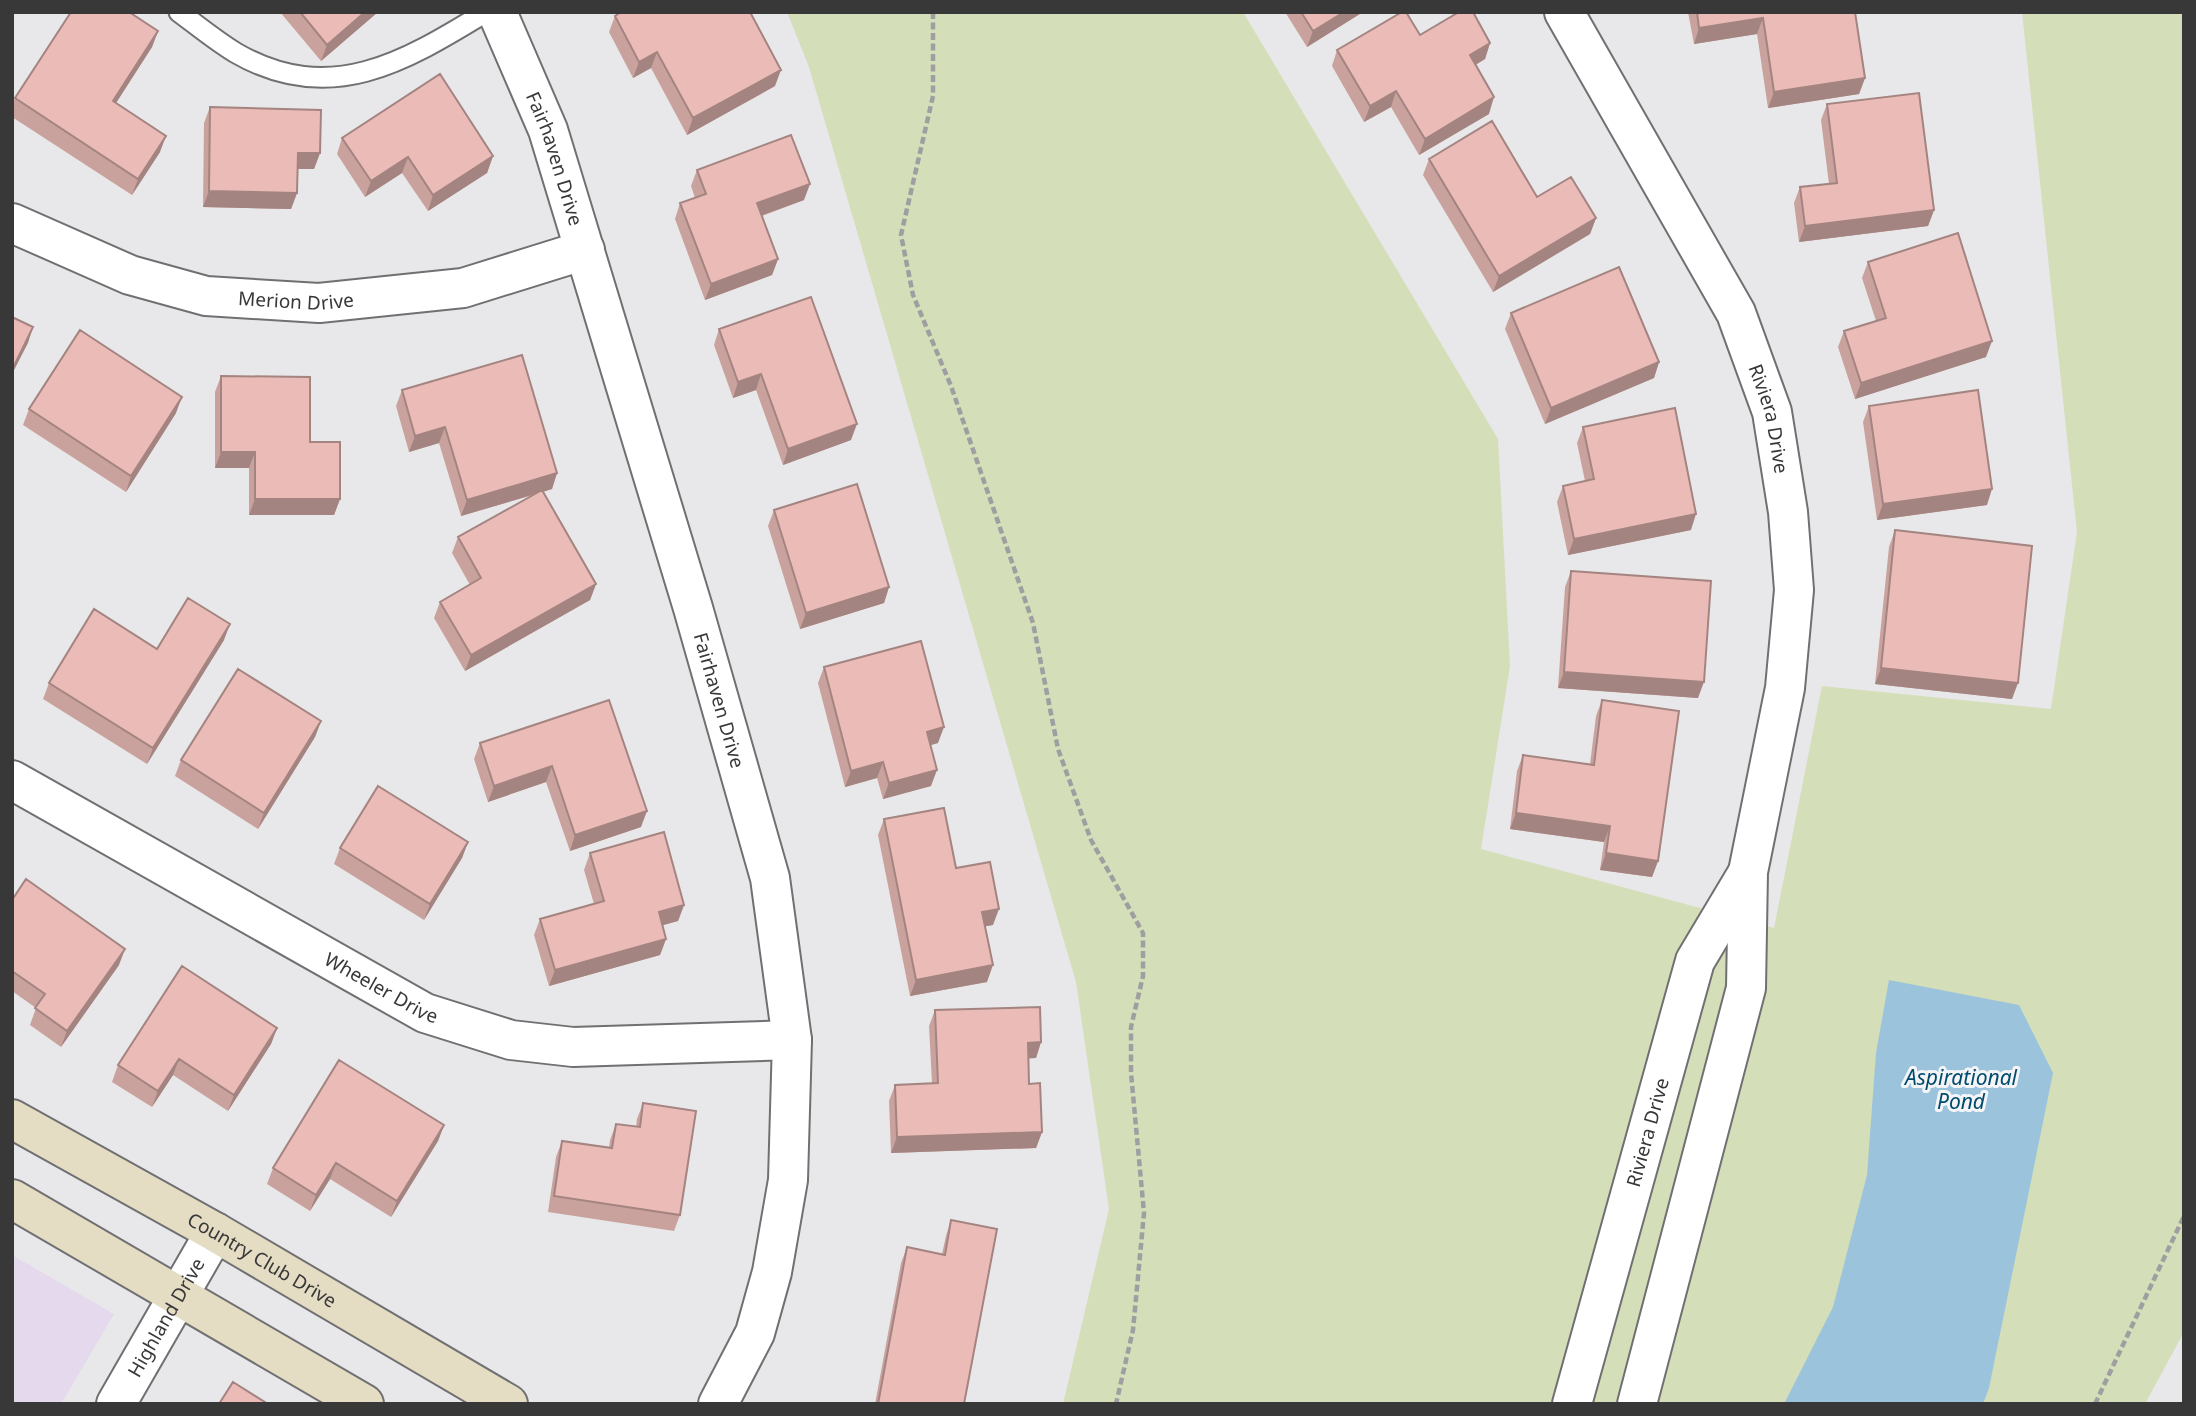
<svg xmlns="http://www.w3.org/2000/svg" width="2196" height="1416" viewBox="0 0 2196 1416" font-family="'Noto Sans',sans-serif">
<style>
.education{fill:#e5d9ed}
.green{fill:#d4deb8}
.water{fill:#9bc3dc}
.lines{fill:none;stroke-linecap:round;stroke-linejoin:round}
.lane-casing{stroke:#707072;stroke-width:23}
.street-casing{stroke:#707072;stroke-width:42}
.secondary-casing{stroke:#707072;stroke-width:42}
.path{stroke:#9f9fa1;stroke-width:4.5;stroke-dasharray:7 3.5;stroke-linecap:butt}
.lane{stroke:#fff;stroke-width:19}
.street{stroke:#fff;stroke-width:38}
.secondary{stroke:#e5ddc3;stroke-width:38}
.wall{fill:#caa29d}
.shaded-wall{fill:#a48480}
.building{fill:#ebbcb7;stroke:#a48480;stroke-width:2}
.labels{text-anchor:middle;dominant-baseline:central;stroke-width:6;stroke-linejoin:round;paint-order:stroke}
.street-label{font-size:19px;fill:#383839;stroke:#f5f5f7}
.water-label{font-size:21px;font-style:italic;fill:#004c6d;stroke:#f5f5f7}
</style>
<rect width="100%" height="100%" fill="#e8e8ea"/>
<path class="education" d="M12,1255L114,1314L61,1404H12Z"/>
<path class="green" d="M787,12H1243L1498,439L1510,666L1481,849L1774,928L1822,686L2051,709L2077,532L2022,12H2184V1332L2145,1404H1063L1109,1209L1076,982L809,67Z"/>
<path class="water" d="M1889,980L2019,1005L2053,1073L1989,1388L1983,1404H1784L1833,1307L1867,1175L1876,1053Z"/>
<g class="lines">
<defs>
<path id="lane" d="M179,12C198,26 216,41 236,53C330,107 404,62 486,12"/>
<g id="street">
<path id="s1" d="M497,12L548,130L693,608L770,878L792,1040L788,1180L772,1272L755,1333L718,1404"/>
<path id="s2" d="M1564,12L1736,313L1772,412L1788,512L1794,590L1785,688L1748,872L1746,988L1637,1404"/>
<path id="s3" d="M12,223L130,275L206,296L319,303L463,288L585,250"/>
<path id="s4" d="M12,780L425,1013L511,1040L573,1047L792,1040"/>
<path id="s5" d="M116,1404L215,1232"/>
<path id="s6" d="M1572,1404L1695,961L1747,874"/>
</g>
<g id="secondary">
<path id="s7" d="M12,1119L215,1232L508,1404"/>
<path d="M12,1199L364,1404"/>
</g>
</defs>
<use href="#lane" class="lane-casing"/>
<use href="#street" class="street-casing"/>
<use href="#secondary" class="secondary-casing"/>
<path class="path" d="M933,12V96L901,235L913,295L951,386L1033,623L1058,749L1091,840L1143,933V976L1131,1027V1073L1144,1213L1133,1330L1116,1404
M2095,1404L2184,1216"/>
<use href="#lane" class="lane"/>
<use href="#street" class="street"/>
<use href="#secondary" class="secondary"/>
</g>
<path class="wall" d="M280,12H378L321,61Z
M1285,12H1363L1307,47Z
M1688,12H1855L1865,78L1859,94L1768,108L1757,34L1694,44Z
M615,16L775,86L687,135L651,68L633,78L609,32Z
M158,31L152,47L116,103L160,152L132,195L12,117V105L15,98Z
M1420,35L1490,43L1485,59L1475,65L1489,114L1419,155L1391,107L1364,122L1332,66L1337,50Z
M1827,104L1934,210L1928,226L1799,242L1794,203L1800,187L1829,184L1821,120Z
M210,107L320,153L314,169H297V193L291,209L203,207L204,123Z
M342,138L493,156L487,173L428,211L402,173L365,197L337,154Z
M1429,159L1596,218L1590,234L1493,292L1423,175Z
M697,170L804,200L762,216L778,259L772,275L705,300L675,219L680,203L695,198L691,186Z
M1868,262L1986,357L1855,399L1838,347L1844,331L1876,321L1862,278Z
M1511,313L1659,362L1654,378L1545,424L1505,329Z
M719,329L851,440L783,465L756,390L733,398L714,345Z
M221,376L310,442L340,499L334,515H249V468H215V392Z
M402,390L557,473L552,489L543,492L596,584L590,600L465,671L434,618L440,602L470,585L452,553L458,537L533,495L461,516L439,443L409,452L396,406Z
M1869,406L1987,505L1877,520L1863,422Z
M29,409L176,413L126,492L23,425Z
M1583,427L1691,530L1568,555L1557,502L1563,486L1585,481L1577,443Z
M774,510L889,587L884,603L800,629L768,526Z
M1895,530L2012,699L1875,684L1889,547Z
M1571,571L1698,698L1558,688L1565,587Z
M224,640L147,764L43,699L49,683L157,649Z
M824,667L938,743L930,745L931,786L883,799L877,778L845,787L818,683Z
M609,700L641,827L570,851L546,782L488,802L474,759L480,743Z
M1602,700L1658,861L1652,877L1600,870L1604,842L1510,829L1517,771L1523,755L1590,764L1596,716Z
M321,721L315,737L258,829L175,776L181,760Z
M884,819L956,868L993,925L984,926L987,982L910,996L878,835Z
M468,842L462,858L424,920L334,864L340,848Z
M590,853L684,905L678,921L662,925L666,939L660,955L549,986L534,935L540,919L594,904L584,870Z
M12,900L119,965L61,1047L30,1025L36,1008L12,991Z
M935,1010L1041,1042L1036,1058H1028L1029,1084L1042,1132L1036,1148L891,1153L889,1101L895,1085L932,1083L929,1026Z
M277,1028L271,1044L228,1111L173,1075L152,1107L112,1082L118,1065Z
M643,1103L680,1215L674,1231L548,1212L556,1157L562,1141L609,1148L610,1140L616,1124L636,1127L637,1119Z
M444,1125L438,1141L391,1217L330,1179L310,1211L267,1184L273,1168Z
M951,1220L964,1404H875L901,1263L907,1247L942,1254L946,1236Z"/>
<path class="shaded-wall" d="M365,12H378L321,61L327,45Z
M1344,12H1363L1307,47L1313,31Z
M1763,18L1757,34L1694,44L1699,28Z
M158,31L152,47L107,117L113,101Z
M1490,43L1485,59L1464,72L1470,55Z
M657,52L651,68L633,78L639,62Z
M781,70L775,86L687,135L693,118Z
M1865,78L1859,94L1768,108L1774,92Z
M1396,91L1391,107L1364,122L1370,106Z
M1494,97L1489,114L1419,155L1425,139Z
M166,136L160,152L132,195L138,179Z
M298,153H320L314,169H292Z
M493,156L487,173L428,211L433,195Z
M408,157L402,173L365,197L371,181Z
M810,184L804,200L752,219L757,203Z
M209,191L297,193L291,209L203,207Z
M1934,210L1928,226L1799,242L1805,226Z
M1596,218L1590,234L1493,292L1499,276Z
M778,259L772,275L705,300L711,284Z
M33,327L28,343L12,374V370Z
M1992,341L1986,357L1855,399L1861,383Z
M1659,362L1654,378L1545,424L1551,408Z
M761,374L756,390L733,398L738,382Z
M182,397L176,413L126,492L131,476Z
M857,424L851,440L783,465L788,449Z
M445,427L439,443L409,452L415,436Z
M221,452H255L249,468H215Z
M557,473L552,489L461,516L467,500Z
M1992,489L1987,505L1877,520L1883,504Z
M255,499H340L334,515H249Z
M1696,514L1691,530L1568,555L1574,539Z
M596,584L590,600L465,671L471,655Z
M889,587L884,603L800,629L806,613Z
M230,624L224,640L147,764L153,748Z
M1881,668L2018,683L2012,699L1875,684Z
M1564,672L1704,682L1698,698L1558,688Z
M321,721L315,737L258,829L264,813Z
M944,727L938,743L921,748L927,732Z
M883,762L877,778L845,787L851,771Z
M552,766L546,782L488,802L494,786Z
M937,770L931,786L883,799L889,783Z
M647,811L641,827L570,851L575,835Z
M1516,813L1610,826L1604,842L1510,829Z
M468,842L462,858L424,920L430,904Z
M1606,853L1658,861L1652,877L1600,870Z
M684,905L678,921L653,928L659,912Z
M999,909L993,925L976,928L982,912Z
M666,939L660,955L549,986L555,970Z
M125,949L119,965L61,1047L67,1031Z
M993,965L987,982L910,996L916,980Z
M277,1028L271,1044L228,1111L234,1095Z
M1041,1042L1036,1058L1022,1059L1028,1043Z
M179,1059L173,1075L152,1107L158,1091Z
M444,1125L438,1141L391,1217L397,1201Z
M1042,1132L1036,1148L891,1153L897,1137Z
M336,1163L330,1179L310,1211L316,1195Z"/>
<path class="building" d="M71,12H129L158,31L113,101L166,136L138,179L15,98Z
M300,12H365L327,45Z
M621,12H750L781,70L693,118L657,52L639,62L615,16Z
M1301,12H1344L1313,31Z
M1402,12H1406L1420,35L1459,12H1473L1490,43L1470,55L1494,97L1425,139L1396,91L1370,106L1337,50Z
M1697,12H1855L1865,78L1774,92L1763,18L1699,28Z
M440,74L493,156L433,195L408,157L371,181L342,138Z
M1919,93L1934,210L1805,226L1800,187L1837,183L1827,104Z
M210,107L321,110L320,153H298L297,193L209,191Z
M1492,121L1537,197L1571,177L1596,218L1499,276L1429,159Z
M791,135L810,184L757,203L778,259L711,284L680,203L706,194L697,170Z
M1958,233L1992,341L1861,383L1844,331L1886,318L1868,262Z
M1619,267L1659,362L1551,408L1511,313Z
M811,297L857,424L788,449L761,374L738,382L719,329Z
M12,317L33,327L12,370Z
M80,330L182,397L131,476L29,409Z
M522,355L557,473L467,500L445,427L415,436L402,390Z
M221,376L310,377V442H340V499H255V452H221Z
M1978,390L1992,489L1883,504L1869,406Z
M1675,408L1696,514L1574,539L1563,486L1594,479L1583,427Z
M857,484L889,587L806,613L774,510Z
M542,490L596,584L471,655L440,602L481,578L458,537Z
M1895,530L2032,546L2018,683L1881,668Z
M1571,571L1711,581L1704,682L1564,672Z
M188,598L230,624L153,748L49,683L94,609L157,649Z
M921,641L944,727L927,732L937,770L889,783L883,762L851,771L824,667Z
M238,669L321,721L264,813L181,760Z
M609,700L647,811L575,835L552,766L494,786L480,743Z
M1602,700L1679,711L1658,861L1606,853L1610,826L1516,813L1523,755L1594,765Z
M378,786L468,842L430,904L340,848Z
M944,808L956,868L990,862L999,909L982,912L993,965L916,980L884,819Z
M664,832L684,905L659,912L666,939L555,970L540,919L604,901L590,853Z
M26,879L125,949L67,1031L35,1008L45,994L12,971V900Z
M182,966L277,1028L234,1095L179,1059L158,1091L118,1065Z
M1040,1007L1041,1042L1028,1043L1029,1084L1040,1083L1042,1132L897,1137L895,1085L938,1083L935,1010Z
M339,1060L444,1125L397,1201L336,1163L316,1195L273,1168Z
M643,1103L696,1111L680,1215L554,1196L562,1141L612,1148L616,1124L640,1127Z
M951,1220L997,1229L964,1404H878L907,1247L945,1255Z
M233,1382L268,1404H219Z"/>
<g class="labels">
<g class="street-label">
<text stroke="none"><textPath href="#s1" startOffset="158">Fairhaven Drive</textPath></text>
<text stroke="none"><textPath href="#s3" startOffset="298">Merion Drive</textPath></text>
<text stroke="none"><textPath href="#s2" startOffset="458">Riviera Drive</textPath></text>
<text stroke="none"><textPath href="#s1" startOffset="724">Fairhaven Drive</textPath></text>
<text stroke="none"><textPath href="#s4" startOffset="424">Wheeler Drive</textPath></text>
<text stroke="none"><textPath href="#s6" startOffset="282">Riviera Drive</textPath></text>
<text stroke="none"><textPath href="#s7" startOffset="287">Country Club Drive</textPath></text>
<text stroke="none"><textPath href="#s5" startOffset="100">Highland Drive</textPath></text>
</g>
<g class="water-label">
<text x="1961" y="1077">Aspirational<tspan x="1961" dy="24">Pond</tspan></text>
</g>
</g>
<rect width="2196" height="1416" fill="none" stroke="#383839" stroke-width="28"/>
</svg>
